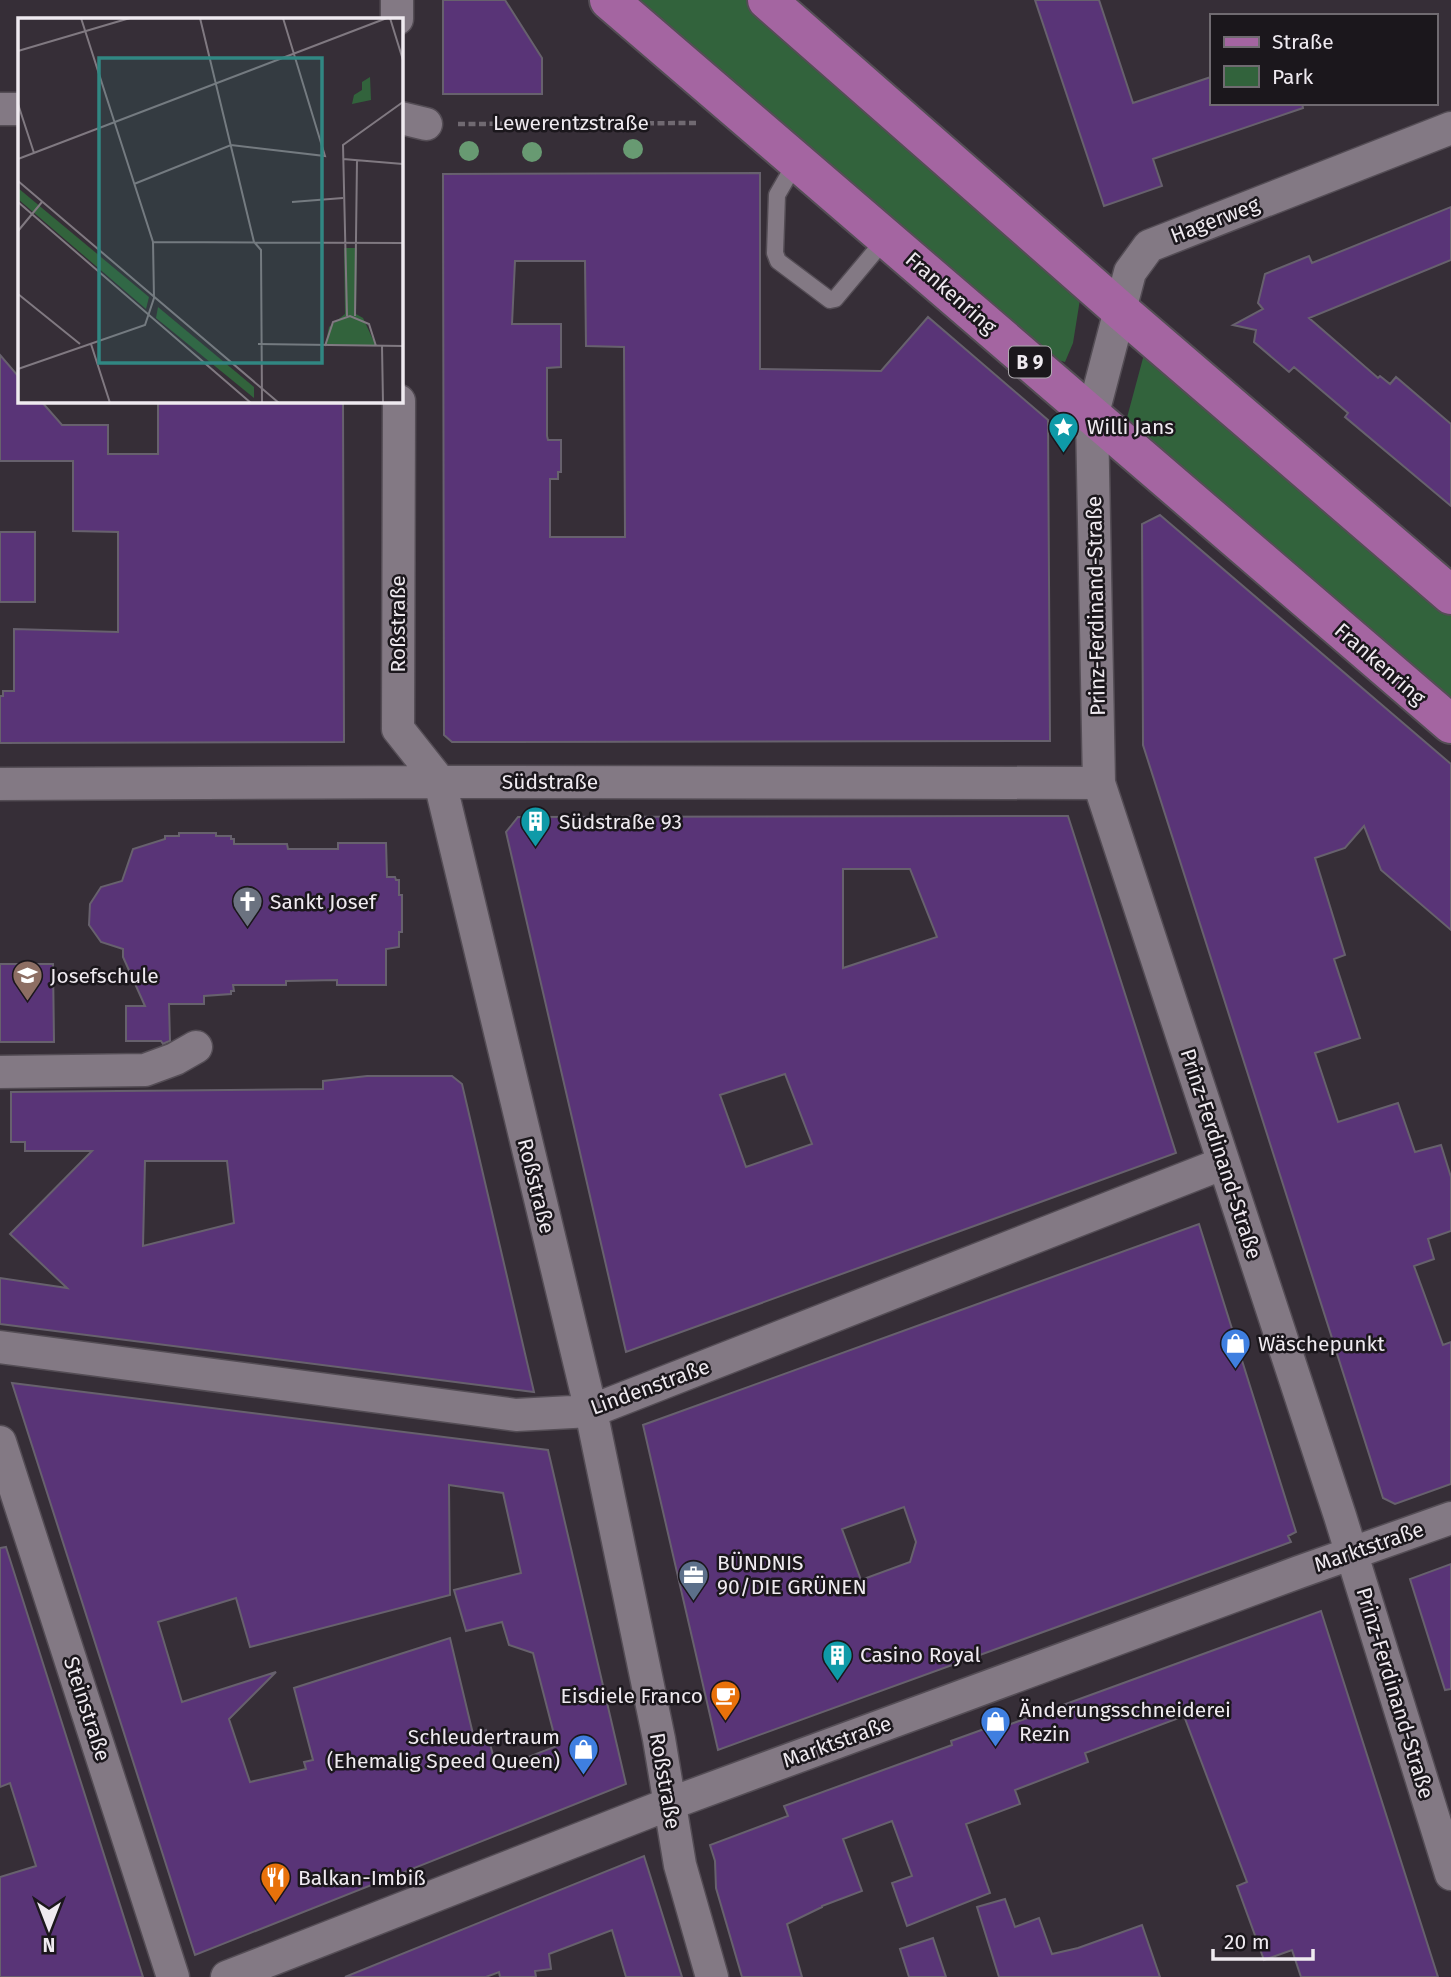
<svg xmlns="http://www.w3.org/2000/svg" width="1451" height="1977" viewBox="0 0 1451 1977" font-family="'Fira Sans',sans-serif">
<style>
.green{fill:#32633c}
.building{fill:#593477;stroke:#67616d;stroke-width:2;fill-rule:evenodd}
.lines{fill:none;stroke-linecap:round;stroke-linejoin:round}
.lane-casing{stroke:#544d55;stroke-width:19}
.street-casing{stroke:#544d55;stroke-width:35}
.primary-casing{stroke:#544d55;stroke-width:42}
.path{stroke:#706971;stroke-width:4.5;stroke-dasharray:7 3.5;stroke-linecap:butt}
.lane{stroke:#837984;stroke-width:16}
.street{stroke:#837984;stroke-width:32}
.primary{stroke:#a465a1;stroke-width:38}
.tree{fill:#689a72}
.labels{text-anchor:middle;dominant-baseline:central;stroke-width:5;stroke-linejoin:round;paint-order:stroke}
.shield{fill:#1b171c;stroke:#afabb0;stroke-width:2}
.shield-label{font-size:19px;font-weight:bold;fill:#efeaf0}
.street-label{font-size:21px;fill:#efeaf0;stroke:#1b171c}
.poi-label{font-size:21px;fill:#efeaf0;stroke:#1b171c;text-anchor:start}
.inset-road{fill:none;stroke:#807981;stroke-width:2}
.view{fill:#318782;fill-opacity:0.15;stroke:#318782;stroke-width:3.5}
.inset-edge{fill:none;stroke:#efeaf0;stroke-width:3.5}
</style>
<rect width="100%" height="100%" fill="#362e37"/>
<path class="green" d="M627,0H746L1081,293L1073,343L1065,362L1046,357Z
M1146,347L1451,608V704L1125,425Z"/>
<path class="building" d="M443,0H505L542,58V94H443Z
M1035,0H1099L1133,103L1211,77V103H1302L1303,108L1153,159L1162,186L1104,206Z
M760,173V369L881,371L928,317L1048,420L1050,741L452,742L444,735L443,174ZM515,261H585L586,346L624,347L625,537H550V479H558V472H561V440H548L547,436V368L561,367V324H512Z
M1451,207V260L1309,318L1378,378L1380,376L1390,384L1396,377L1451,424V506L1345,417L1348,413L1294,367L1289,372L1254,342L1256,330L1233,325L1263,309L1258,303L1265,274L1309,256L1312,263Z
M0,355L19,377V401H41L62,425H108V454H158V401H343L344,742L0,743V696H3V691H14V629L118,632V532L73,531V461H0Z
M1160,515L1451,764V930L1381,870L1364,826L1345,848L1315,858L1345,955L1334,959L1360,1038L1315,1053L1338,1122L1398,1103L1415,1152L1441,1145L1451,1177V1231L1428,1239L1434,1259L1414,1266L1443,1345L1451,1342V1484L1395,1504L1383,1498L1143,745L1142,524Z
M0,532H35V602H0Z
M1068,816L1176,1153L626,1352L506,832L518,817ZM843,869H910L937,937L843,968ZM785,1074L812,1144L746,1167L720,1095Z
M179,833H216V836H231V839H234V844H287L288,849H338V843H386L387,877H395L396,880H399V895H402V932H399V947L386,949V985H337V980L286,981V985H233L234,991H231V994L204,996V1004H169L170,1041L167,1042L163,1044L161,1041H126V1006H145L123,957V949L101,942L89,925L90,904L101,887L122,881L133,849L165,839V836H179Z
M0,964H53L54,1042H0Z
M367,1076H452L462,1084L534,1392L0,1324V1278L67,1288L10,1234L92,1151H25V1142H11V1092L323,1089V1081ZM145,1161H227L234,1223L143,1246Z
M1199,1224L1296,1532L1288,1536L1291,1542L718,1750L643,1425ZM904,1507L916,1542L910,1562L861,1580L842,1529Z
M12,1383L548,1450L626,1784L195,1955ZM449,1485L503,1493L521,1573L454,1590L466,1631L502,1622L509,1645L533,1653L557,1746L497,1769L486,1730L473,1734L450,1638L294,1688L313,1760L304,1762L306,1769L250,1782L229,1719L276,1672L182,1702L158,1622L236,1598L250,1647L450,1595Z
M6,1547L69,1745L143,1977H0V1877L36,1866L10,1783L0,1787V1548Z
M1451,1564V1689L1445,1690L1410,1579Z
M1321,1611L1438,1977H1301L1292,1950L1264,1960L1237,1886L1247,1882L1184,1716L1085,1753L1088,1762L1015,1790L1020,1804L966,1824L990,1893L907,1926L892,1883L912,1876L892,1821L843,1839L862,1891L822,1906V1907L787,1924L802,1977H742L716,1888L715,1861L710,1845L788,1816L784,1806L952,1745L951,1741L998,1724L1000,1728Z
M644,1856L682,1977H626L612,1930L549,1954L551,1969L535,1971L536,1977H500L499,1972L486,1977H345Z
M1005,1899L1015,1927L1039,1918L1052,1954L1078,1948L1142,1925L1160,1977H999L977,1907Z
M933,1938L946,1977H909L900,1949Z"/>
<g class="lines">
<defs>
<path id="lane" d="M796,162L777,195L775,253L778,261L830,300L835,299L887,237"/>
<path id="street" d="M397,0V19
M0,109H19
M401,118L426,124
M1451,128L1149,246L1130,272L1092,417L1099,783L1340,1516L1451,1874
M399,401L398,729L440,782L591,1411L659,1739L680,1865L712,1977
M0,784L440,782L1099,783
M0,1072L145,1070L175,1059L196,1047
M0,1347L516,1415L591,1411L1224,1163
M0,1442L173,1977
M227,1977L669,1804L1299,1572L1451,1518"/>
<path id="primary" d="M609,0L1451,724
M767,0L1121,311L1451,595"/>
</defs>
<use href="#lane" class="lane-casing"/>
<use href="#street" class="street-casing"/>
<use href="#primary" class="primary-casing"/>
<path class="path" d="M458,124L698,123"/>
<use href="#lane" class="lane"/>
<use href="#street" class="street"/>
<use href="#primary" class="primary"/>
</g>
<g class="tree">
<circle cx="633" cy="149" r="10"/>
<circle cx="469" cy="151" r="10"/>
<circle cx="532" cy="152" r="10"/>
</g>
<defs>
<symbol id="sight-pin" viewBox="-11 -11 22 30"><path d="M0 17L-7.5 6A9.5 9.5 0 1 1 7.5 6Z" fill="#0f9aa8" stroke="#1b171c"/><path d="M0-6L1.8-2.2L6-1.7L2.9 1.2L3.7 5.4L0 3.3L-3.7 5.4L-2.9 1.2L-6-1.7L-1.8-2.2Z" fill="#fff"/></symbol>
<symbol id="building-pin" viewBox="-11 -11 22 30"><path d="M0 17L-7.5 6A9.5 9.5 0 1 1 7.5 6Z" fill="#0f9aa8" stroke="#1b171c"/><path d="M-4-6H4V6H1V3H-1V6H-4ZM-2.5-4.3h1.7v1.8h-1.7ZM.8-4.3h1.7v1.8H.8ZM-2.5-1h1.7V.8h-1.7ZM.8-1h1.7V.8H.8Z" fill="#fff"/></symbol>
<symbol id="church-pin" viewBox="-11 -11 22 30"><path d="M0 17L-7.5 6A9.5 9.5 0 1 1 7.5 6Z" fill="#6b7280" stroke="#1b171c"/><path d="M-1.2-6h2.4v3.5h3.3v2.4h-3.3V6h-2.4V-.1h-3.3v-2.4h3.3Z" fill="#fff"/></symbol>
<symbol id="school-pin" viewBox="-11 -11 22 30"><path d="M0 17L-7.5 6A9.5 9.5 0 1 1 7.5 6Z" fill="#8d6e63" stroke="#1b171c"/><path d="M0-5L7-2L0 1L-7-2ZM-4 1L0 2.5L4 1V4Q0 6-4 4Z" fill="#fff"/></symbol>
<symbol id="shop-pin" viewBox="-11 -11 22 30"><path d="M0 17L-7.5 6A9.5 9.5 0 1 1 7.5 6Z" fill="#3f7fe0" stroke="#1b171c"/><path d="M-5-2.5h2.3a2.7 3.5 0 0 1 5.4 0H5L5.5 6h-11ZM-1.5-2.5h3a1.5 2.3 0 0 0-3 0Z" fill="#fff"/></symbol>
<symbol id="office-pin" viewBox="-11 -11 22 30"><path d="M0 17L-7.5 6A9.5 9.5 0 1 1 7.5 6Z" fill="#5c6f8a" stroke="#1b171c"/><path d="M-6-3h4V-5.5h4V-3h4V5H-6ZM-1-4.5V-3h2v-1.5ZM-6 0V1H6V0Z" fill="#fff"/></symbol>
<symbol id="cafe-pin" viewBox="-11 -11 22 30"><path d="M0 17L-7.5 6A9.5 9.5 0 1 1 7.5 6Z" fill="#e8710a" stroke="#1b171c"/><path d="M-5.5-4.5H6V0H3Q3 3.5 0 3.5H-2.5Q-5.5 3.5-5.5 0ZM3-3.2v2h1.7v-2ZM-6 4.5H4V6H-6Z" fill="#fff"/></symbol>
<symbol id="restaurant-pin" viewBox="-11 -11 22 30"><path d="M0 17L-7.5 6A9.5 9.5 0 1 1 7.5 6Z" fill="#e8710a" stroke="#1b171c"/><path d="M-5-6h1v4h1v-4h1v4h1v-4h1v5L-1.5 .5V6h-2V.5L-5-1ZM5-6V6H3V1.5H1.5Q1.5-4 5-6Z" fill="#fff"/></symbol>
</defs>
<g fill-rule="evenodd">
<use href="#sight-pin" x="1046" y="410" width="35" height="47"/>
<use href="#building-pin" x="518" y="804" width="35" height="47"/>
<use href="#church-pin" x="230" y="884" width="35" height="47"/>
<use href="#school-pin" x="10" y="958" width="35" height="47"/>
<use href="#shop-pin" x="1218" y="1326" width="35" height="47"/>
<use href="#office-pin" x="676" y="1558" width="35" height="47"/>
<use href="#building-pin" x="820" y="1638" width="35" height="47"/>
<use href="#cafe-pin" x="708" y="1678" width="35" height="47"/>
<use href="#shop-pin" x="978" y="1704" width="35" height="47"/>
<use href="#shop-pin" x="566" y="1732" width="35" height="47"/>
<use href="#restaurant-pin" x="258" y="1860" width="35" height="47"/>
</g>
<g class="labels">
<rect class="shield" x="1009" y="346.5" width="42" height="31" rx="5"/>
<g class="shield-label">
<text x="1030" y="362">B 9</text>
</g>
<g class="street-label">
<text x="571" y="123">Lewerentzstraße</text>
<text transform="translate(1215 220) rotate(-21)">Hagerweg</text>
<text transform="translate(951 293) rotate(41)">Frankenring</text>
<text transform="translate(1096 606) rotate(-91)">Prinz-Ferdinand-Straße</text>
<text transform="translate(398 624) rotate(-90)">Roßstraße</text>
<text transform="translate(1380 664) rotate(41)">Frankenring</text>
<text x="550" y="782">Südstraße</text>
<text transform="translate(1221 1154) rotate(72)">Prinz-Ferdinand-Straße</text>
<text transform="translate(536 1186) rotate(76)">Roßstraße</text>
<text transform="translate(650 1387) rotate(-20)">Lindenstraße</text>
<text transform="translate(1369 1547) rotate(-19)">Marktstraße</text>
<text transform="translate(1395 1693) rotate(73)">Prinz-Ferdinand-Straße</text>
<text transform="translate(87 1709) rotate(72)">Steinstraße</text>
<text transform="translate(837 1742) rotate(-20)">Marktstraße</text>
<text transform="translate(665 1781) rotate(80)">Roßstraße</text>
</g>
<g class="poi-label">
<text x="1087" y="427">Willi Jans</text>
<text x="559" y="822">Südstraße 93</text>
<text x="270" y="902">Sankt Josef</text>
<text x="50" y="976">Josefschule</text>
<text x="1258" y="1344">Wäschepunkt</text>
<text x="717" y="1563">BÜNDNIS<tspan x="717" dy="24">90/DIE GRÜNEN</tspan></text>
<text x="860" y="1655">Casino Royal</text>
<text x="703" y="1696" text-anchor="end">Eisdiele Franco</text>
<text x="1019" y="1710">Änderungsschneiderei<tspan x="1019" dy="24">Rezin</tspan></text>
<text x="560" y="1737" text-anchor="end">Schleudertraum<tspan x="560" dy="24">(Ehemalig Speed Queen)</tspan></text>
<text x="298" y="1878">Balkan-Imbiß</text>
</g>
</g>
<g transform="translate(18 18)">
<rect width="385" height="385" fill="#362e37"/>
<path d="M352,59L353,82L334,86L336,77L344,72V64ZM0,170L131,279L128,291L0,181ZM326,230H339L338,296L345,300L358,328H307L311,309L327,296ZM140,289L236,369V380L138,300Z" fill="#32633c"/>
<path class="inset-road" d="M182,0L236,224L243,232L244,385M372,0L385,42M0,33L112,0M0,86L16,135M0,141L369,0M325,141L385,146M0,163L261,385M116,166L213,127L307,138L265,0M0,184L233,385M274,184L325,180M0,213L24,184M135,224L385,225M0,276L62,326M329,298L325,127L385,84M337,298L339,142M73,326L92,385M240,326L385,328M307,328L315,304L332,298L351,306L358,328M364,328L365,385M0,351L127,307L136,280L135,224L63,0"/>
<path class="view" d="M81,40H304V345H81Z"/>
<rect width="385" height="385" class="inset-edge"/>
</g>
<rect x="1210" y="14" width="228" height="91" fill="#1b171c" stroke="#706b71" stroke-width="2"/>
<rect x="1224" y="37" width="35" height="10" fill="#a465a1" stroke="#706b71" stroke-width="2"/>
<text x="1272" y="49" font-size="21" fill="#efeaf0">Straße</text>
<rect x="1224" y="66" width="35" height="21" fill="#32633c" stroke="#706b71" stroke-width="2"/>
<text x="1272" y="84" font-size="21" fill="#efeaf0">Park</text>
<g transform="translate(49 1928) rotate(180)" stroke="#1b171c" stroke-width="5" paint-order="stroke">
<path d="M0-5L12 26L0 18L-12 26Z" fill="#efeaf0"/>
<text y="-10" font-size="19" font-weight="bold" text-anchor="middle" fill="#efeaf0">N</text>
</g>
<path d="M1213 1949v10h100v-10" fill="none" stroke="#efeaf0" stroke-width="3.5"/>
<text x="1224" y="1949" font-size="21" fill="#efeaf0" stroke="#1b171c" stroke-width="5" paint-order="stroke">20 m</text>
</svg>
